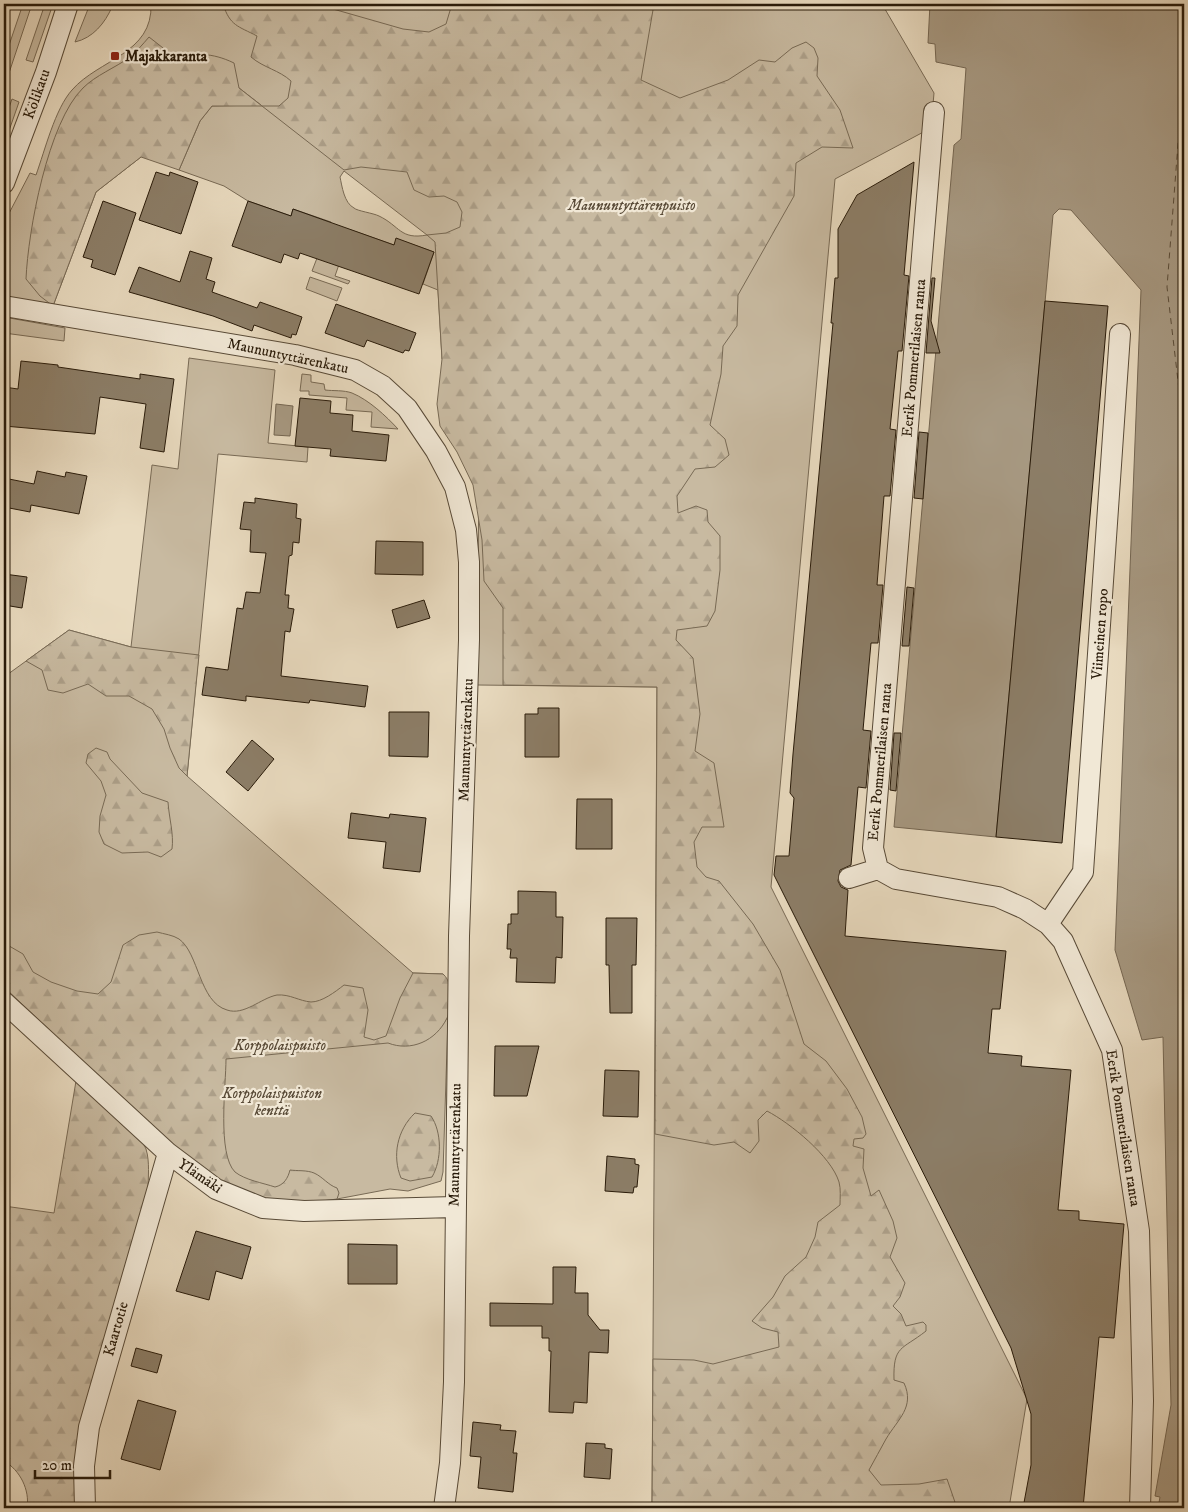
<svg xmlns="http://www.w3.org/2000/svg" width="1188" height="1512" viewBox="0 0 1188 1512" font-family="'IM FELL DW Pica',serif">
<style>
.green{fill:#c8baa1;stroke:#786a55;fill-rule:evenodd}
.forest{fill:url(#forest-firs);stroke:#786a55}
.water{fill:#a79982;stroke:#746652}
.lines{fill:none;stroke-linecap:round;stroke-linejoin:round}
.ferry{stroke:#5b4d39;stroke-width:1;stroke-dasharray:6 5;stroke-linecap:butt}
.building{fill:#8c7e68;stroke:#281a09}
.street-casing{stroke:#584a37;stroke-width:22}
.street{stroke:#f1e8d6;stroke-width:20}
.poi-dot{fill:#8f2418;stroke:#f1e8d6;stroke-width:2}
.labels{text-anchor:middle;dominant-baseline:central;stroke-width:4.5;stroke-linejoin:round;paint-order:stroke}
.poi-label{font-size:15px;font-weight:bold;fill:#281a09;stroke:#f1e8d6;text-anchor:start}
.street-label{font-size:15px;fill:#281a09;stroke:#f1e8d6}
.park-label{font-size:15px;font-style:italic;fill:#584a37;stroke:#f1e8d6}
</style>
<defs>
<pattern id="forest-firs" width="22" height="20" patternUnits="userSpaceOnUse" patternTransform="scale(1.25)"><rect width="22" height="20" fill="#c8baa1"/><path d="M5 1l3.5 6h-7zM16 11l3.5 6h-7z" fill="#ac9f89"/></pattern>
</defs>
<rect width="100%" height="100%" fill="#e9dbc0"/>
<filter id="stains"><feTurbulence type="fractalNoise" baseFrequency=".004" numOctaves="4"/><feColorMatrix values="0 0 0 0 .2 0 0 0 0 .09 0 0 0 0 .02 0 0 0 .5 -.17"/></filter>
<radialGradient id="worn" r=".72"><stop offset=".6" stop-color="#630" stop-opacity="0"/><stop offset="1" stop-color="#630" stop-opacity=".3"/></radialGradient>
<path class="green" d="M23,4H32L4,88V60Z
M45,4H53L33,62L26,60Z
M90,4H112V7C105,23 93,38 75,42Z
M151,4H882L934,93L931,128L835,179L771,887L1027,1399L1009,1508H652L657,687L477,685L480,364L442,359L438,290L423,284L434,252L397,239L394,245L351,230L335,276L350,281L348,284L312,271L331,222L293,209L291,216L248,201L224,186L179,170L200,121L212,106L261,105L203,60L141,157L96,192L53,306L4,299V223L30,173L36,175C45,150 55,109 72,90C99,59 153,54 151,4ZM344,171L427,235C400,240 400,226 379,216C373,213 357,211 354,208C344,203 342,186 340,177Z
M12,99L19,102L4,145V122Z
M310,277L342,288L337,301L306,289Z
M4,317L65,328L64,341L4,333Z
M189,358L275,370L268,443L308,447L307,462L218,454L187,776L413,973L443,974V1024L448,1017L443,1172L441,1181L408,1191L390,1189L337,1199L254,1193L4,982V677L69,630L131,647L152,465L178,469Z
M302,374L311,375V382L324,384L325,390C333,391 344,390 352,393C369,400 386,416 398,429L371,427L372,412L346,410L347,398L309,395V391H300Z"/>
<path class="forest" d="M223,4H333V9L403,29L429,32L446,24L452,4H654L641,80L680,98L728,80L759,60L775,62L792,48L806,42L814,48L818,58L817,76L840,110L853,148L822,147L796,163L794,196L738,295L737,326L723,346L721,374L710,425L725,439L729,455L715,467L695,469L677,496L678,513L696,506L707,510L708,522L720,536V570L715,611L707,626L677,630L676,640L693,658L700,714L695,751L714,763L724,827H702L694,842L697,867L706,877L719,881L753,924L780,970L804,1044L826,1061L847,1089L862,1117L866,1134L863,1138L854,1139L853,1146L864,1149L863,1168L871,1196L879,1190L893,1221L897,1238L890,1257L905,1283L900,1297L893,1306L901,1314L906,1326L923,1322L926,1325V1331C902,1350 893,1345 894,1380L904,1383C915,1407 898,1419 886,1439C880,1449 875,1460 869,1470L881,1485L919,1484L947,1479L957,1508H652L653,1359L694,1360L713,1364L779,1347L778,1332L762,1328L752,1321L773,1297L785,1276L806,1257L815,1237L818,1222L840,1205C840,1198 841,1189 839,1182C831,1156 790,1123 767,1111L758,1120L759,1141L750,1153L734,1142L714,1145L655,1134L657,687L503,685V608L484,581L482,540L473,485L457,452L440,426L437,404L442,359L435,242L427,235L446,233L460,227L462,212L457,202L444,196L429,197L414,190L407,172L361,167L344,170L262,106H212L200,121L179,170L141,157L96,192L53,306L40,296L26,279C28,231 48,122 83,88C96,75 115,68 130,57C137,51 143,44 149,37L172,55C197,54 211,52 234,63L239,88L262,106H279L288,98L291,81C279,70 264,68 251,57L257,36C238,26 230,26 223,4Z
M69,630L131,647L199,655L187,776L179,768L170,748L164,729L152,709L129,696H106L88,684L63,693L48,690L42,670L26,661Z
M96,748L107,752L110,759L142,793L168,802C169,818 174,834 172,849L161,857L148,852L122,853L104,844L99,832L100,816L106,795L101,781L86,763L88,754Z
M157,932C164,934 173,935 179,939C199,953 199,1002 227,1010C244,1016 261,998 277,995C290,994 299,1001 311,1002C322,1002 335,992 344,985L363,988L368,1010L364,1037L374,1040L386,1036L400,998L413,973L443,974C450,980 451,990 450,999C449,1005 450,1013 447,1018C436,1041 411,1052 388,1043L226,1059C226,1085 217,1154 235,1172C245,1180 263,1183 275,1187C284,1185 288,1178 290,1170C297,1171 307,1170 314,1173C323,1177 328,1185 337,1188L339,1193L337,1199L307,1203L265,1199L225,1184L172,1146L4,987V943L23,954L33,972L51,982L77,991L98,994L111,982L123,945L139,935Z
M76,1081C90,1094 141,1134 146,1149C150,1162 148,1177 148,1191L77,1508H27C30,1490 20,1470 4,1461V1206L54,1213Z
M415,1113L431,1116C442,1132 442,1160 432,1177L410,1181L401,1178C392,1156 397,1130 415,1113Z"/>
<path class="water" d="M930,4H1184V1508H1158L1160,1497L1155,1496L1171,1405L1163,1037L1142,1040L1115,950L1141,290L1071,210L1059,209L1053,215L996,837L894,827L954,145L961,139L966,68L936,62L935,44L928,43Z
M276,404L293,406L290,436L274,435Z"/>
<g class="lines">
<path class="ferry" d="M1184,66L1167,287L1184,432"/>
</g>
<path class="building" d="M914,162L904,275L909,276L902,351H898L890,429L896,430L890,496H884L877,585H883L878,643H871L863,730L871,731L866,788L858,787L851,865L840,870L838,881L841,887L848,890L845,936L1006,951L1000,1009H992L988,1053L1022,1056L1021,1066L1071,1070L1058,1210L1079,1211V1220L1124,1224L1114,1338L1099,1337L1083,1508H1023L1031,1465V1414L1011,1348L774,875L776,856H789L794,798L790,793L793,754L833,323H831L835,278H838V229L857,195Z
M156,172L169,176L170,172L198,182L181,234L139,220Z
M103,201L136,213L115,275L91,267L93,260L83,257Z
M248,201L291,216L293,209L394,245L396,238L434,252L419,294L300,253L298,259L284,254L281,263L232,246Z
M190,251L212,258L206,279L215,282L212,292L257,308L260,302L302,317L296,335L292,334L291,338L254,325L252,331L213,316L129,292L139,267L180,282Z
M932,278H935L931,321L940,353H926Z
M1045,301L1108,306L1062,843L996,837Z
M336,304L416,333L409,351L405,350L403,353L367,340L364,347L325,333Z
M21,361L58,365V367L140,379V374L174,379L164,452L140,448L146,404L100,397L95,434L4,426V387L18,389Z
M300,398L331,401L330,413L353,415L352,431L389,435L386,461L330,456L331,449L295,446Z
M919,432L928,433L923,499L914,498Z
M37,471L65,477L66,472L87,476L79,514L31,505L30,512L4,507V478L34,484Z
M255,498L297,504L296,518L301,519L299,543L293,542L292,555L289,556L285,595H289L288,608L294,609L290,632L285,631L281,676L368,686L365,707L310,700L309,703L246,696V701L202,695L206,667L228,670L237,608L243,609L246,592L260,593L266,553L250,552L251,530L240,529L244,502L255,503Z
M376,541L423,542V575L375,574Z
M4,574L27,577L22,608L4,605Z
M907,587L914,588L909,646H902Z
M424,600L430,618L397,628L392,610Z
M538,708H559V757H525V714H538Z
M389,712H429L428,757L389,756Z
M894,733H901L896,791L890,790Z
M252,740L274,759L248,791L226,772Z
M577,799H612V849H576Z
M351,813L389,818L390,814L426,818L420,872L383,868L386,842L348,838Z
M518,891L556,892V917H563L562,958L556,957L555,983L516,982L517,958H510L511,949H507L508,924H511V914H518Z
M606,918H637L636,965H632V1013H610L609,965H606Z
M495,1046H539L527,1096H494Z
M605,1070L639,1071L638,1117L603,1116Z
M607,1156L635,1159V1164L639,1165L637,1187H634L633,1193L605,1191Z
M196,1231L251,1247L242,1279L216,1271L209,1300L176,1291Z
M348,1244L397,1245V1284H348Z
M553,1267H576L575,1293H588V1315L600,1330H609L608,1353L589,1352L587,1403L574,1402L573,1413L549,1412L551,1351H549V1338H542V1326H490V1303L553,1304Z
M136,1348L162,1355L157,1373L131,1366Z
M138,1400L176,1411L160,1470L121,1459Z
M473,1422L501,1425L500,1430L516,1431L513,1453H517L513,1492L478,1488L481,1457L470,1456Z
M586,1443L605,1444V1448L612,1449L610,1479L584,1477Z"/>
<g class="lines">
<defs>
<path id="street" d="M934,112L873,848L878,869L896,879L998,897L1025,909L1048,924L1063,941L1112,1050L1139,1231L1143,1401L1140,1508
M4,183L46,72L68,4
M4,306L295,355L355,370L383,386L407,408L436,451L455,487L466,530L469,562V640L459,936L454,1382L450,1463L444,1508
M849,878L878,869
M1048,924L1083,872L1120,334
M4,1002L168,1153L216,1189L263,1208L304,1211L454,1207
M85,1508L84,1466L89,1427L168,1153"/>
</defs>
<use href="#street" class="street-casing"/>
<use href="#street" class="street"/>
</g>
<rect class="poi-dot" x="110" y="51" width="10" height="10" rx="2.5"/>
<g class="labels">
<g class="poi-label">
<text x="125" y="56">Majakkaranta</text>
</g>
<g class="street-label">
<text transform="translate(37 94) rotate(-70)">Kölikatu</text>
<text transform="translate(288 356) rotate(12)">Maununtyttärenkatu</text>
<text transform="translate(914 358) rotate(-85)">Eerik Pommerilaisen ranta</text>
<text transform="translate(1100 634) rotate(-86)">Viimeinen ropo</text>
<text transform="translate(466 740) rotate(-88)">Maununtyttärenkatu</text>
<text transform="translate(880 762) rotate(-85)">Eerik Pommerilaisen ranta</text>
<text transform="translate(1123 1128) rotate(81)">Eerik Pommerilaisen ranta</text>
<text transform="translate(455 1145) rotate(-89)">Maununtyttärenkatu</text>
<text transform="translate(200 1176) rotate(34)">Ylämäki</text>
<text transform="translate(116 1329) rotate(-74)">Kaartotie</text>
</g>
<g class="park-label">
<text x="632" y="205">Maununtyttärenpuisto</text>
<text x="280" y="1045">Korppolaispuisto</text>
<text x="272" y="1093">Korppolaispuiston<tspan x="272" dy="17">kenttä</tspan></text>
</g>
</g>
<rect width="1188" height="1512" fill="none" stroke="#e9dbc0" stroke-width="20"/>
<rect x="5" y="5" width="1178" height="1502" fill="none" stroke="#281a09" stroke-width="2.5"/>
<rect x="10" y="10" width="1168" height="1492" fill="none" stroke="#281a09"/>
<path d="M35 1470v8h75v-8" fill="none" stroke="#281a09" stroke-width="2.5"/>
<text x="42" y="1470" font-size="15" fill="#281a09" stroke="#f1e8d6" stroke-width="4" paint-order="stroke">20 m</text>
<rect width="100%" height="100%" filter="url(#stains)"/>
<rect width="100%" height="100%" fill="url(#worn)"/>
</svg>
